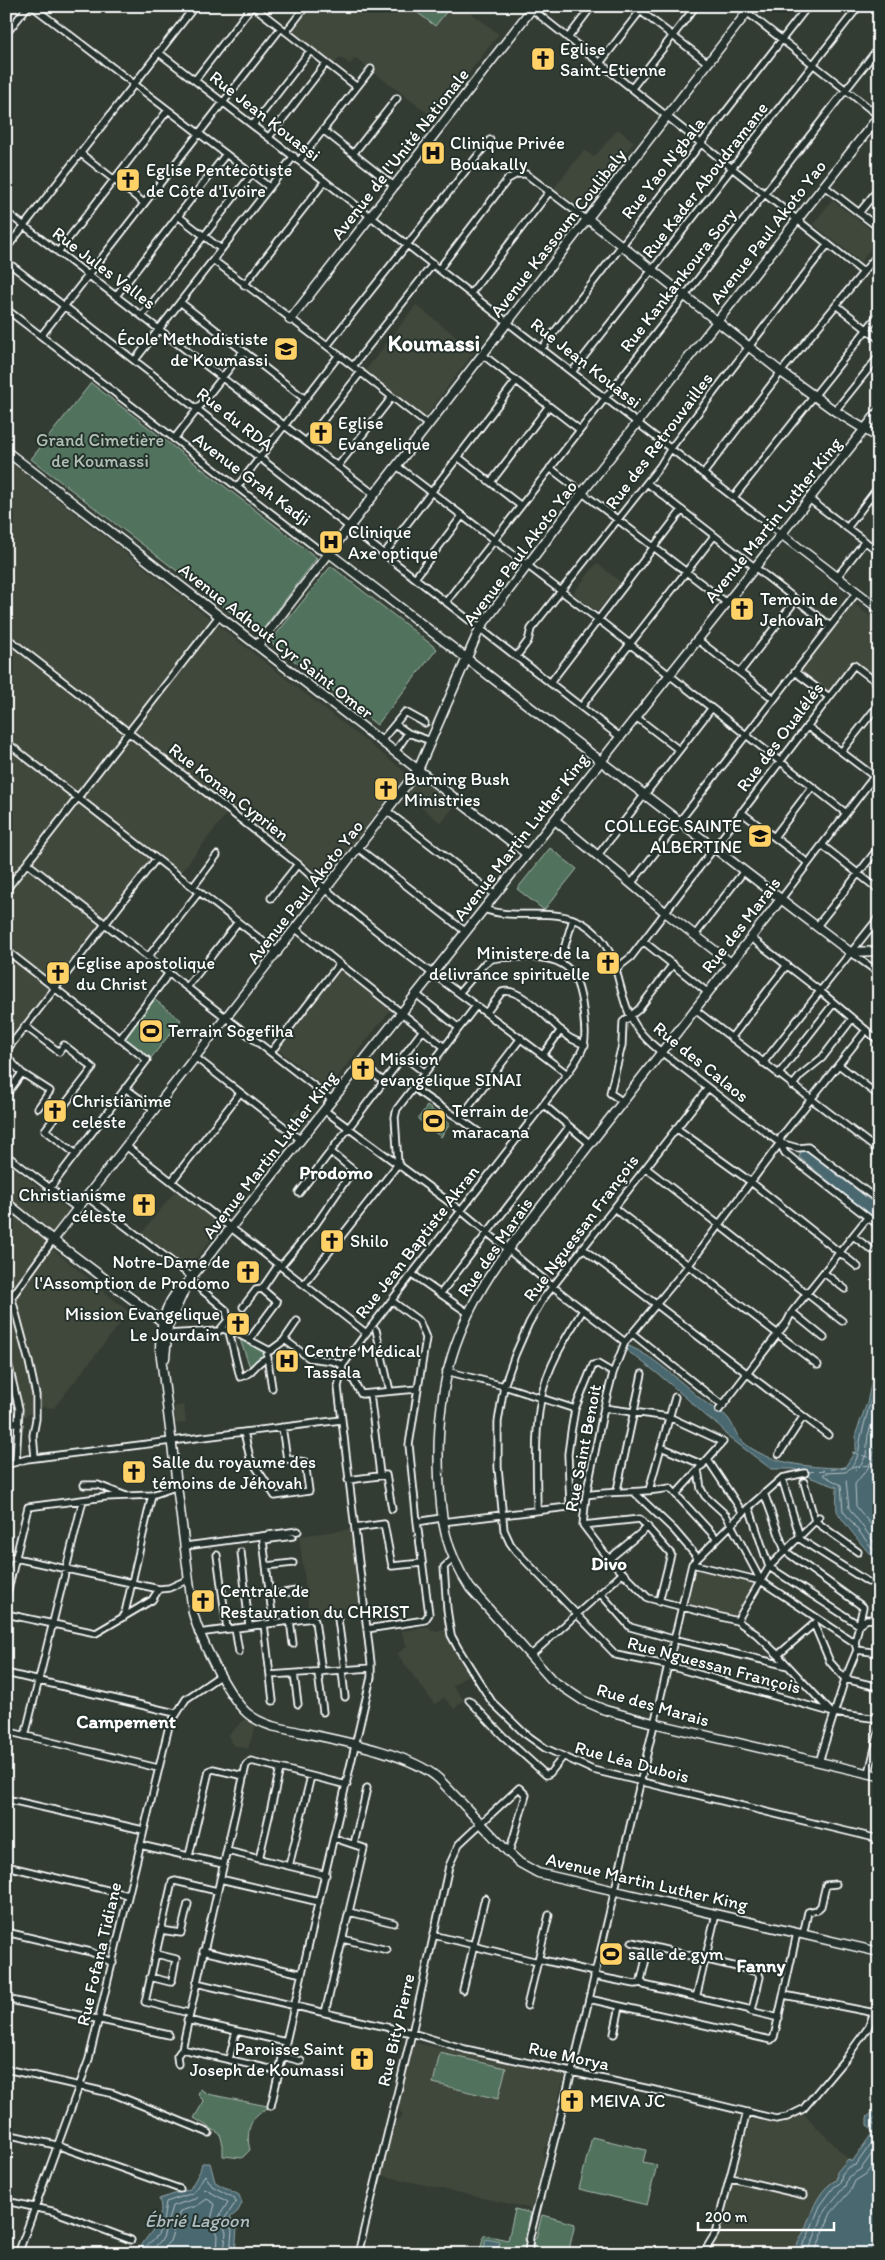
<svg xmlns="http://www.w3.org/2000/svg" width="885" height="2260" viewBox="0 0 885 2260" font-family="Itim,sans-serif">
<style>
.built{fill:#41463a}
.green{fill:#51725d;stroke:#a8b8ae}
.water{fill:#4a6770;stroke:#92a4a9}
.lines{fill:none;stroke-linecap:round;stroke-linejoin:round}
.shore{stroke:#b7c2c6;stroke-width:1}
.ferry{stroke:#aebbbf;stroke-width:1;stroke-dasharray:6 5;stroke-linecap:butt}
.street-casing{stroke:#fff;stroke-width:9}
.secondary-casing{stroke:#fff;stroke-width:11}
.street{stroke:#26332d;stroke-width:5.5}
.secondary{stroke:#26332d;stroke-width:8}
.labels{text-anchor:middle;dominant-baseline:central;stroke-width:4;stroke-linejoin:round;paint-order:stroke}
.poi-label{font-size:18px;fill:#fff;stroke:#26332d;text-anchor:start}
.street-label{font-size:18px;fill:#fff;stroke:#26332d}
.park-label{font-size:18px;fill:#b1c0b6;stroke:#26332d}
.neighbourhood-label{font-size:19px;font-weight:bold;fill:#fff;stroke:#26332d}
.water-label{font-size:19px;font-style:italic;fill:#aebbbf;stroke:#26332d}
.district-label{font-size:22px;font-weight:bold;fill:#fff;stroke:#26332d}
</style>
<rect width="100%" height="100%" fill="#323c33"/>
<filter id="ink" filterUnits="userSpaceOnUse"><feTurbulence type="fractalNoise" baseFrequency=".02" numOctaves="2"/><feDisplacementMap in="SourceGraphic" scale="10" xChannelSelector="R" yChannelSelector="G"/><feConvolveMatrix kernelMatrix="1 2 1 2 8 2 1 2 1" color-interpolation-filters="sRGB"/></filter>
<g filter="url(#ink)">
<path class="built" d="M311,6H462L499,34L434,118L355,58L350,64L340,57L334,65L291,32Z
M618,129L634,142L582,209L554,188L584,150L594,157Z
M832,200L879,236L861,262L813,224Z
M416,305L475,351L425,417L365,371Z
M6,459L408,774L326,879L232,807L181,872L157,854L6,1046Z
M597,563L621,582L597,612L573,593Z
M853,603L879,623V681L853,661L828,693L800,671Z
M418,776L455,806L441,823L410,798L407,801L402,796Z
M341,968L392,1008L328,1089L277,1049Z
M298,1108L310,1118L298,1134L285,1124Z
M6,1162L71,1212L47,1244L129,1312L54,1408L43,1407L11,1424L6,1446Z
M176,1190L222,1226L187,1270L141,1234Z
M184,1405L186,1423L176,1424L174,1407Z
M351,1529L361,1606L309,1613L299,1536Z
M695,1570L746,1579L755,1585L737,1617L686,1604Z
M430,1627L431,1631L446,1630L469,1674L453,1686L464,1700L454,1709L444,1697L435,1705L397,1654L407,1646L401,1631Z
M246,1718L256,1725L248,1749L233,1745L228,1735Z
M417,2043L564,2075L548,2143L543,2151L544,2158L532,2209L380,2175L393,2126L403,2115L397,2107L412,2046Z
M803,2113L848,2159L837,2172L836,2180L830,2183L825,2192L795,2249L790,2254H708L719,2235L751,2119L781,2124Z"/>
<path class="green" d="M409,6H451L435,26Z
M91,383L317,558L264,628L259,631L254,630L31,459Z
M331,566L437,649L377,725L270,642Z
M550,848L577,869L544,910L517,889Z
M154,999L181,1020L147,1063L120,1043Z
M427,1106L450,1124L441,1137L418,1119Z
M238,1334L268,1353L250,1367Z
M440,2053L506,2068L498,2099L433,2083Z
M200,2089L208,2094L272,2107C251,2112 245,2131 250,2150L242,2158L223,2156V2145L220,2134L194,2118L204,2101L198,2095Z
M592,2137L646,2150L643,2162L657,2165L647,2205L579,2189Z
M515,2209L531,2213L524,2241L526,2242L525,2254H479L484,2235L508,2240Z
M542,2215L575,2224L568,2254H533V2241L536,2238Z"/>
<path class="water" d="M805,1150L879,1207V1222L799,1157L801,1151Z
M629,1346C657,1358 682,1384 706,1403C712,1408 719,1410 725,1415C733,1422 735,1434 742,1441C767,1464 808,1467 840,1468L845,1467L856,1450V1433L867,1403L879,1347V1564C872,1558 839,1517 837,1511C836,1504 837,1494 837,1487L806,1476L794,1469H771L725,1434C721,1424 714,1423 706,1416C680,1392 655,1370 626,1350Z
M879,2108V2254H790C810,2233 809,2195 836,2180L837,2172L848,2159L852,2162L873,2132L867,2125V2117Z
M202,2163H210L215,2182L239,2195L242,2203L238,2211L230,2218L237,2227L235,2254H138C143,2235 168,2223 159,2199L190,2189L200,2171Z
M486,2239L500,2242L497,2254H483Z"/>
<g class="lines">
<path class="shore" d="M879,1364C875,1390 868,1408 862,1433C857,1450 862,1458 846,1472L825,1473L823,1475L841,1485L843,1511L879,1557
M879,1401L868,1435L866,1455L861,1465L846,1480L849,1508L879,1549
M879,1427L873,1457L868,1468L855,1484L856,1506L879,1535
M143,2254C145,2245 150,2243 155,2238C164,2229 164,2213 166,2202L193,2193L205,2175L212,2186L234,2198L236,2202L225,2218L232,2230L230,2254
M149,2254L163,2238L172,2206L195,2199L205,2189L228,2202L219,2217L226,2232L224,2254
M157,2254L170,2241L180,2211L197,2206L207,2199L215,2204L211,2219L218,2235L217,2254
M797,2254L806,2240L820,2206L834,2187L840,2183L842,2174L848,2167L856,2165L877,2135L878,2130L872,2121L879,2113
M805,2254L812,2243L825,2210L845,2186L848,2177L861,2169L879,2144
M814,2254L831,2213L851,2190L855,2181L866,2174L879,2157"/>
<path class="ferry" d="M852,1452L879,1461
M808,1472L879,1464"/>
<defs>
<path id="street" d="M32,6L269,187
M253,6L357,87
M528,6L863,272
M634,6L708,63
M739,6L879,116
M286,32L306,6
M6,34L28,6
M568,38L592,6
M158,52L781,534
M600,63L644,6
M195,80L252,6
M632,88L696,6
M253,125L310,51
M323,130L394,186
M269,137L326,63
M80,153L144,203
M353,154L397,98
M299,161L371,69
M824,186L879,228
M6,212L375,495
M859,213L879,188
M178,216L221,249
M6,249L195,6
M58,252L168,110
M213,260L327,346L428,425
M6,261L620,737
M439,269L508,179L517,174H526L587,220
M244,285L325,181
M471,293L550,191
M116,296L226,154
M180,302L305,399
M836,305L879,339
M6,309L319,550L329,553
M142,316L252,174
M41,336L281,28
M327,346L490,140
M542,348L808,6
M483,355L580,430
M135,360L294,156
M353,366L433,264
M572,372L859,6
M835,411L879,356
M174,439L243,351
M306,442L361,372
M458,457L521,506
M338,466L392,397
M397,466L599,620L846,813
M550,468L727,603
M703,474L781,372L879,253
M491,482L549,406
M647,483L830,626
M237,487L339,355
M734,497L879,314
M809,499L879,552
M847,528L879,486
M384,554L516,381
M837,577L865,541
M415,578L462,516
M446,602L879,47
M6,637L298,864C381,942 478,1004 567,1074
M698,640L774,699
M516,657L528,641L531,629L660,466L671,448L828,244
M740,672L796,600
M795,672L829,697
M550,683L682,510
M581,707L714,536
M636,717L679,750
M395,724L408,733L431,741
M807,726L879,780
M381,741L405,712L425,723
M6,742L278,953
M842,751L879,704
M395,752L408,733
M387,811L495,895
M741,812L808,863
M774,837L812,787
M822,845L879,890
M358,848L466,932
M598,855L711,709
M28,864L332,1100
M631,884L857,592
M193,887L217,855
M6,890L219,616
M271,898L298,864
M781,899L879,770
M484,909C515,921 554,906 584,924C623,948 614,990 634,1023C645,1042 667,1056 684,1069C716,1094 748,1119 780,1143L798,1148L808,1147L879,1201
M817,926L879,847
M296,929L443,1046
M695,935L744,871
M750,937L820,991L879,1041
M643,941L707,992
M6,950L147,1060L50,1188
M850,952L879,973
M148,957L199,892
M560,962L573,919
M617,968L631,957L854,665L879,684
M187,987L238,922
M416,994L459,1028
M694,1009L879,1151
M486,1013L502,992C520,985 553,1025 567,1036C572,1040 579,1042 585,1045
M25,1026L59,1052L64,1045L93,1068L45,1130L76,1154
M731,1038L787,965
M120,1039L169,973
M6,1051L156,859
M271,1052L339,964
M543,1055L561,1030
M6,1056L22,1073L6,1095
M403,1056L424,1072
M195,1057L301,1140
M763,1063L879,917
M361,1064L383,1081
M839,1065L879,1096
M22,1073L50,1091L38,1108
M778,1075L834,1003
M792,1086L801,1075L822,1058L852,1019
M413,1087C434,1105 459,1116 481,1134
M125,1088L155,1110
M708,1088L543,1299L529,1323L515,1355L504,1386L498,1422V1467L504,1530L510,1543L515,1550L616,1655L666,1665L834,1713L879,1719
M622,1101L610,1093L622,1045L623,1022L639,1009L673,964
M544,1105L589,1143
M324,1110L460,1210L552,1286L625,1342
M461,1117L521,1038
M676,1128L751,1182L858,1267
M780,1143L688,1266L625,1342L613,1373L604,1408L586,1495L583,1525L609,1559L648,1598L737,1621L756,1634L778,1655L830,1711
M780,1143L781,1137L866,1030
M780,1143L785,1153L879,1226
M126,1146L366,1333
M6,1155L78,1209
M646,1168L842,1321
M172,1181L240,1093
M299,1193L423,1030
M87,1197L192,1277
M614,1208L818,1365
M853,1236L872,1250
M582,1248L828,1435
M281,1266L316,1224L353,1170L331,1152
M824,1273L845,1289
M412,1274L468,1313
M304,1284L398,1164L395,1117L397,1109L476,1006
M441,1293L569,1127
M12,1299L29,1362L36,1395V1419L33,1435L35,1458
M6,1305L53,1240
M243,1307L256,1290L262,1289
M792,1312L824,1338
M222,1329L238,1334L270,1351L285,1340L309,1358L332,1361L343,1365
M376,1330L390,1391
M229,1332L240,1377C253,1375 255,1361 268,1358
M165,1334L219,1331L228,1320L226,1310L190,1280
M633,1334L723,1406
M249,1340L277,1302L262,1289L279,1264
M284,1340L297,1321
M6,1354L19,1409L16,1461
M267,1355L272,1388
M340,1371L351,1376L361,1394L417,1389
M446,1371L504,1386L575,1409
M370,1394L380,1474
M604,1408L669,1417L723,1442L677,1493
M719,1410L787,1322L792,1312L867,1218
M6,1411L10,1420L19,1425
M244,1432L250,1458L275,1496L309,1491L305,1462L287,1459L282,1427
M661,1447L703,1465
M779,1454L803,1417
M708,1460L743,1513
M6,1465L27,1459L341,1420
M698,1470L701,1489L705,1496L726,1515L761,1581L855,1643
M782,1478L800,1537
M348,1480L386,1475L392,1509
M804,1482L815,1521L858,1552
M84,1485H98L126,1496
M617,1490L642,1374
M649,1490L675,1397
M634,1492L674,1530L698,1558
M764,1493L785,1551L863,1607L855,1643L857,1650L845,1679L819,1762
M586,1495C615,1491 642,1493 670,1488L717,1539
M570,1506L568,1454L571,1432L575,1409L593,1365L598,1364L613,1373
M749,1507L782,1478L805,1473
M537,1510C537,1473 534,1435 541,1399C547,1367 566,1337 583,1310
M417,1522L441,1518
M442,1522L585,1505
M583,1525L640,1519L671,1554L659,1602
M355,1528L384,1524L392,1566L422,1563
M798,1538L868,1582
M186,1546L298,1531
M241,1552L249,1626
M217,1555L227,1629
M6,1556L159,1589L169,1588L189,1579
M453,1559L444,1567L447,1609L451,1635L458,1648L492,1702L524,1733L545,1748L593,1770L879,1839
M609,1559L648,1527
M692,1564L761,1581
M266,1566L293,1563
M600,1593L630,1627L673,1639L788,1666
M270,1595L296,1591
M6,1598L28,1507L105,1497L152,1495L178,1486
M6,1614L96,1633L152,1600L159,1589
M124,1617L152,1495
M338,1619L345,1670
M290,1620L293,1644
M737,1621L769,1567L819,1517
M273,1622L263,1540L293,1536
M264,1624L273,1701
M814,1624L830,1662L845,1679L879,1687
M235,1628L239,1652
M367,1629L425,1620L429,1614L417,1522L409,1445L426,1338L419,1321L392,1301
M198,1633L313,1618L315,1621L322,1672
M857,1650L879,1653
M778,1655L815,1623
M530,1656L623,1573
M342,1671L345,1697
M6,1673L175,1713
M318,1673L323,1712
M294,1674L298,1704
M270,1675L371,1668
M469,1700L503,1736L546,1775L550,1773L562,1758
M6,1731L158,1768
M25,1736L83,1500
M869,1773L879,1731
M6,1799L143,1830
M354,1844L367,1788
M140,1845L223,1864
M227,1851L326,1875
M189,1856L209,1771L213,1769L244,1776
M259,1859L280,1769
M6,1866L128,1895
M289,1866L311,1776
M220,1879L319,1902
M349,1912L394,1923
M161,1930L181,1933L188,1904
M6,1932L91,1952L113,1963
M433,1935L474,1945
M803,1935L808,1912L817,1910L821,1906L826,1885L836,1884
M343,1939L387,1950
M632,1942L649,1946
M473,1946L538,1962
M649,1946L758,1972L760,1977L752,2010L644,1985L641,1980Z
M203,1951L302,1974
M538,1959L594,1972
M594,1976L635,1984L642,1983
M150,1977L170,1982L172,1980L176,1959L156,1954
M196,1983L412,2033L465,2049L673,2094L776,2119L787,2117L803,2109L846,2058L868,2028L879,1999
M463,1990L485,1898
M784,1995L875,2013
M696,1998L716,1914
M6,1999L169,2035
M589,1999L771,2040L774,2037L797,1933
M527,2006L549,1915
M750,2011L779,2018
M189,2013L145,2002L172,1882L175,1881L217,1891
M325,2013L364,1848L334,1838
M187,2020L286,2042
M614,2034L620,2006
M182,2049L246,1765L251,1761L347,1785
M282,2056L301,2061
M229,2059L236,2031
M178,2064L177,2056L182,2049L279,2071
M6,2069L114,2094L209,2133
M271,2106L371,1677V1663L338,1387L343,1365L364,1336L567,1074C587,1047 587,1043 583,1010C578,971 568,957 527,957C515,957 503,956 492,959L485,963L459,993
M6,2134L56,2145L180,2189
M731,2178L804,2195
M6,2201L56,2212L131,2240
M18,2254L89,2059L169,1726L186,1699L221,1675
M358,2254L412,2033L449,1866L459,1844L519,1788L526,1795L509,1853
M528,2254L530,2236L572,2071L692,1564L749,1507L769,1567L859,1625L867,1619L879,1620
M703,2254L715,2234L747,2112"/>
<path id="secondary" d="M588,219L781,372L835,411L879,438
M290,320L534,6
M879,411L187,1283C166,1298 160,1323 160,1349L193,1613C200,1639 227,1695 247,1713C255,1720 263,1723 272,1726C317,1737 406,1749 439,1779L509,1853L520,1863L538,1873L879,1952
M6,451L527,854
M781,534L879,609
M329,553L850,952L879,951
M258,645L752,6
M555,820L665,912L731,963
M781,899L508,1249C454,1322 435,1387 439,1477C441,1521 445,1550 470,1588L552,1680L582,1700L605,1710L653,1723L879,1776
M6,1202L53,1240L168,1326
M53,1240L418,770L480,628L582,493L879,116
M165,1358L168,1326L187,1284"/>
</defs>
<use href="#street" class="street-casing"/>
<use href="#secondary" class="secondary-casing"/>
<use href="#street" class="street"/>
<use href="#secondary" class="secondary"/>
</g>
</g>
<defs>
<symbol id="church-square" viewBox="-11 -11 22 22"><rect x="-9" y="-9" width="18" height="18" rx="4" fill="#ffd166" stroke="#26332d"/><path d="M-1.2-6h2.4v3.5h3.3v2.4h-3.3V6h-2.4V-.1h-3.3v-2.4h3.3Z" fill="#111"/></symbol>
<symbol id="hospital-square" viewBox="-11 -11 22 22"><rect x="-9" y="-9" width="18" height="18" rx="4" fill="#ffd166" stroke="#26332d"/><path d="M-5-5h3v3.5h4V-5h3V5h-3V1.5h-4V5h-3Z" fill="#111"/></symbol>
<symbol id="university-square" viewBox="-11 -11 22 22"><rect x="-9" y="-9" width="18" height="18" rx="4" fill="#ffd166" stroke="#26332d"/><path d="M0-5L7-2L0 1L-7-2ZM-4 1L0 2.5L4 1V4Q0 6-4 4Z" fill="#111"/></symbol>
<symbol id="stadium-square" viewBox="-11 -11 22 22"><rect x="-9" y="-9" width="18" height="18" rx="4" fill="#ffd166" stroke="#26332d"/><path d="M0-5a6.5 5 0 1 0 0 10a6.5 5 0 1 0 0-10ZM-3.5-1.8h7v3.6h-7Z" fill="#111"/></symbol>
</defs>
<g fill-rule="evenodd">
<use href="#church-square" x="529" y="45" width="28" height="28"/>
<use href="#hospital-square" x="419" y="139" width="28" height="28"/>
<use href="#church-square" x="114" y="166" width="28" height="28"/>
<use href="#university-square" x="272" y="335" width="28" height="28"/>
<use href="#church-square" x="307" y="419" width="28" height="28"/>
<use href="#hospital-square" x="317" y="528" width="28" height="28"/>
<use href="#church-square" x="728" y="595" width="28" height="28"/>
<use href="#church-square" x="372" y="775" width="28" height="28"/>
<use href="#university-square" x="746" y="822" width="28" height="28"/>
<use href="#church-square" x="594" y="949" width="28" height="28"/>
<use href="#church-square" x="44" y="959" width="28" height="28"/>
<use href="#stadium-square" x="137" y="1017" width="28" height="28"/>
<use href="#church-square" x="349" y="1055" width="28" height="28"/>
<use href="#church-square" x="41" y="1097" width="28" height="28"/>
<use href="#stadium-square" x="420" y="1107" width="28" height="28"/>
<use href="#church-square" x="130" y="1191" width="28" height="28"/>
<use href="#church-square" x="318" y="1227" width="28" height="28"/>
<use href="#church-square" x="234" y="1258" width="28" height="28"/>
<use href="#church-square" x="224" y="1310" width="28" height="28"/>
<use href="#hospital-square" x="273" y="1347" width="28" height="28"/>
<use href="#church-square" x="120" y="1458" width="28" height="28"/>
<use href="#church-square" x="189" y="1587" width="28" height="28"/>
<use href="#stadium-square" x="597" y="1940" width="28" height="28"/>
<use href="#church-square" x="348" y="2045" width="28" height="28"/>
<use href="#church-square" x="558" y="2087" width="28" height="28"/>
</g>
<g class="labels">
<g class="poi-label">
<text x="560" y="49">Eglise<tspan x="560" dy="21">Saint-Etienne</tspan></text>
<text x="450" y="143">Clinique Privée<tspan x="450" dy="21">Bouakally</tspan></text>
<text x="146" y="170">Eglise Pentécôtiste<tspan x="146" dy="21">de Côte d'Ivoire</tspan></text>
<text x="268" y="339" text-anchor="end">École Methodististe<tspan x="268" dy="21">de Koumassi</tspan></text>
<text x="338" y="423">Eglise<tspan x="338" dy="21">Evangelique</tspan></text>
<text x="348" y="532">Clinique<tspan x="348" dy="21">Axe optique</tspan></text>
<text x="760" y="599">Temoin de<tspan x="760" dy="21">Jehovah</tspan></text>
<text x="404" y="779">Burning Bush<tspan x="404" dy="21">Ministries</tspan></text>
<text x="742" y="826" text-anchor="end">COLLEGE SAINTE<tspan x="742" dy="21">ALBERTINE</tspan></text>
<text x="590" y="953" text-anchor="end">Ministere de la<tspan x="590" dy="21">delivrance spirituelle</tspan></text>
<text x="76" y="963">Eglise apostolique<tspan x="76" dy="21">du Christ</tspan></text>
<text x="168" y="1031">Terrain Sogefiha</text>
<text x="380" y="1059">Mission<tspan x="380" dy="21">evangelique SINAI</tspan></text>
<text x="72" y="1101">Christianime<tspan x="72" dy="21">celeste</tspan></text>
<text x="452" y="1111">Terrain de<tspan x="452" dy="21">maracana</tspan></text>
<text x="126" y="1195" text-anchor="end">Christianisme<tspan x="126" dy="21">céleste</tspan></text>
<text x="350" y="1241">Shilo</text>
<text x="230" y="1262" text-anchor="end">Notre-Dame de<tspan x="230" dy="21">l'Assomption de Prodomo</tspan></text>
<text x="220" y="1314" text-anchor="end">Mission Evangelique<tspan x="220" dy="21">Le Jourdain</tspan></text>
<text x="304" y="1351">Centre Médical<tspan x="304" dy="21">Tassala</tspan></text>
<text x="152" y="1462">Salle du royaume des<tspan x="152" dy="21">témoins de Jéhovah</tspan></text>
<text x="220" y="1591">Centrale de<tspan x="220" dy="21">Restauration du CHRIST</tspan></text>
<text x="628" y="1954">salle de gym</text>
<text x="344" y="2049" text-anchor="end">Paroisse Saint<tspan x="344" dy="21">Joseph de Koumassi</tspan></text>
<text x="590" y="2101">MEIVA JC</text>
</g>
<g class="street-label">
<text transform="translate(265 116) rotate(38)">Rue Jean Kouassi</text>
<text transform="translate(400 154) rotate(-52)">Avenue de l'Unité Nationale</text>
<text transform="translate(663 168) rotate(-52)">Rue Yao N'gbala</text>
<text transform="translate(705 180) rotate(-52)">Rue Kader Aboudramane</text>
<text transform="translate(768 232) rotate(-52)">Avenue Paul Akoto Yao</text>
<text transform="translate(558 233) rotate(-52)">Avenue Kassoum Coulibaly</text>
<text transform="translate(104 268) rotate(37)">Rue Jules Valles</text>
<text transform="translate(678 280) rotate(-52)">Rue Kankankoura Sory</text>
<text transform="translate(586 363) rotate(38)">Rue Jean Kouassi</text>
<text transform="translate(235 419) rotate(38)">Rue du RDA</text>
<text transform="translate(659 441) rotate(-53)">Rue des Retrouvailles</text>
<text transform="translate(252 479) rotate(37)">Avenue Grah Kadji</text>
<text transform="translate(773 520) rotate(-51)">Avenue Martin Luther King</text>
<text transform="translate(520 553) rotate(-53)">Avenue Paul Akoto Yao</text>
<text transform="translate(276 641) rotate(38)">Avenue Adhout Cyr Saint Omer</text>
<text transform="translate(780 737) rotate(-53)">Rue des Oualélés</text>
<text transform="translate(229 792) rotate(38)">Rue Konan Cyprien</text>
<text transform="translate(521 837) rotate(-52)">Avenue Martin Luther King</text>
<text transform="translate(305 892) rotate(-52)">Avenue Paul Akoto Yao</text>
<text transform="translate(741 925) rotate(-52)">Rue des Marais</text>
<text transform="translate(701 1062) rotate(39)">Rue des Calaos</text>
<text transform="translate(270 1155) rotate(-52)">Avenue Martin Luther King</text>
<text transform="translate(581 1228) rotate(-53)">Rue Nguessan François</text>
<text transform="translate(417 1242) rotate(-52)">Rue Jean Baptiste Akran</text>
<text transform="translate(495 1247) rotate(-55)">Rue des Marais</text>
<text transform="translate(583 1448) rotate(-79)">Rue Saint Benoit</text>
<text transform="translate(714 1665) rotate(15)">Rue Nguessan François</text>
<text transform="translate(653 1705) rotate(16)">Rue des Marais</text>
<text transform="translate(632 1762) rotate(15)">Rue Léa Dubois</text>
<text transform="translate(647 1882) rotate(13)">Avenue Martin Luther King</text>
<text transform="translate(99 1954) rotate(-77)">Rue Fofana Tidiane</text>
<text transform="translate(396 2030) rotate(-77)">Rue Bity Pierre</text>
<text transform="translate(569 2056) rotate(12)">Rue Morya</text>
</g>
<g class="park-label">
<text x="100" y="440">Grand Cimetière<tspan x="100" dy="21">de Koumassi</tspan></text>
</g>
<g class="neighbourhood-label">
<text x="336" y="1172">Prodomo</text>
<text x="609" y="1563">Divo</text>
<text x="126" y="1721">Campement</text>
<text x="761" y="1965">Fanny</text>
</g>
<g class="water-label">
<text x="197" y="2220">Ébrié Lagoon</text>
</g>
<g class="district-label">
<text x="434" y="343">Koumassi</text>
</g>
</g>
<rect width="885" height="2260" fill="none" stroke="#26332d" stroke-width="25"/>
<rect x="12" y="12" width="860" height="2235" fill="none" stroke="#fff" stroke-width="2" filter="url(#ink)"/>
<path d="M698 2222v8h136v-8" fill="none" stroke="#ffffff" stroke-width="2.5"/>
<text x="705" y="2222" font-size="15" fill="#ffffff" stroke="#26332d" stroke-width="4" paint-order="stroke">200 m</text>
</svg>
